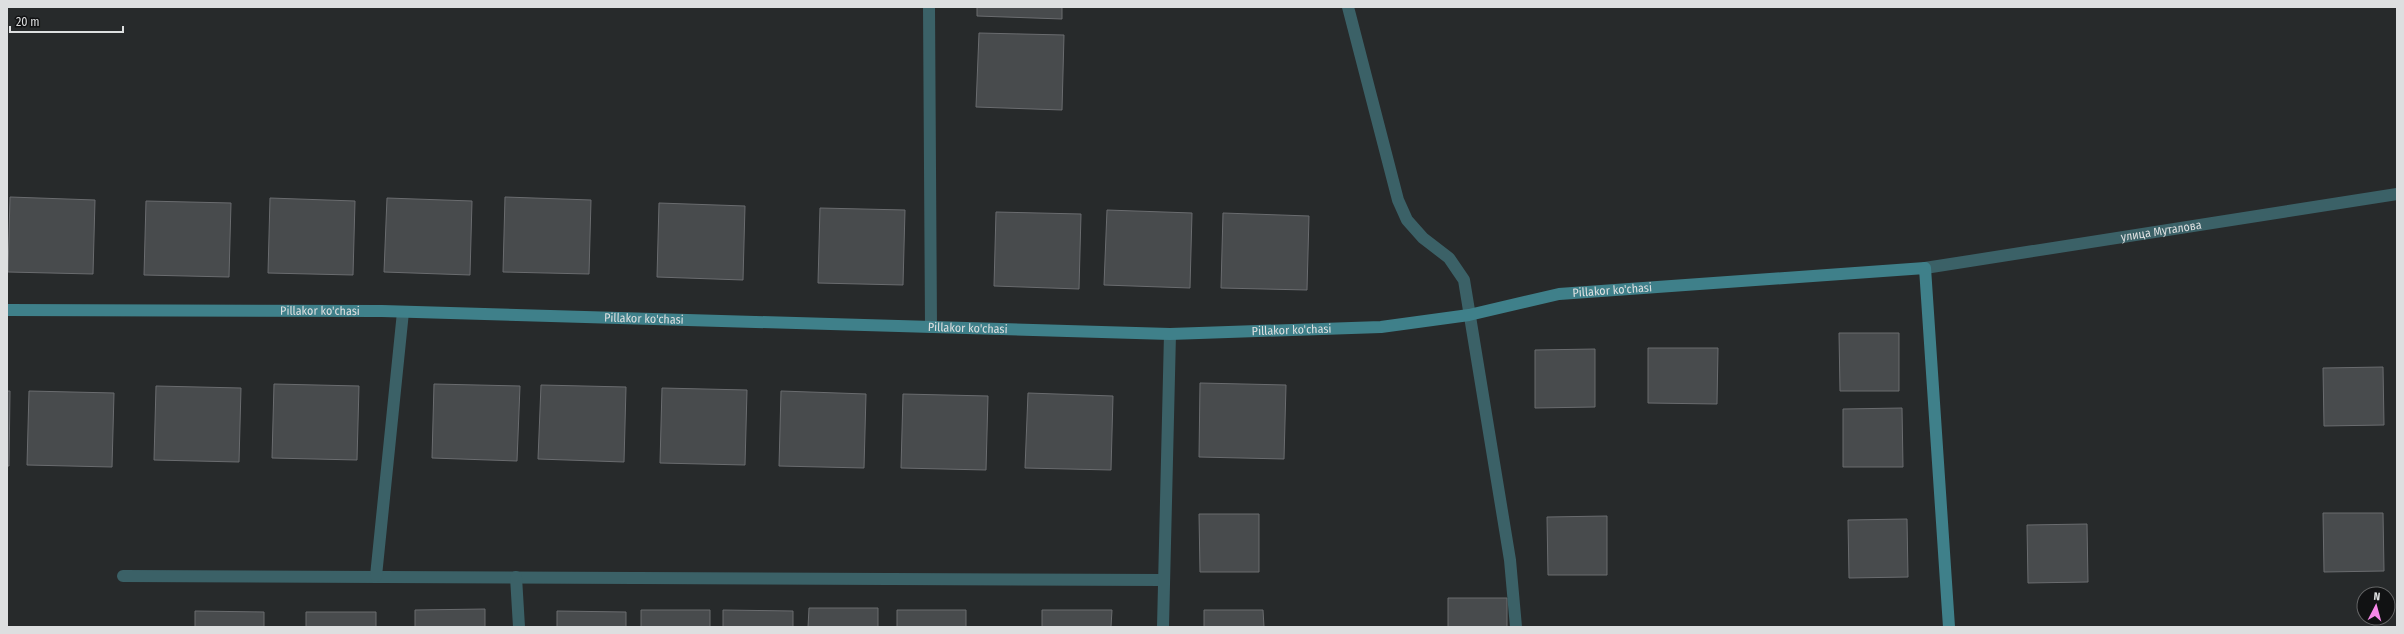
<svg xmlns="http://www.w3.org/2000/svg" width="2404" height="634" viewBox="0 0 2404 634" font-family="'Fira Sans Condensed',sans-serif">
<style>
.building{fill:#484b4d;stroke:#6a6c6f}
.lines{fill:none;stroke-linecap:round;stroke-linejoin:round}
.street{stroke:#3b6167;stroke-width:12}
.secondary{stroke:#3f808a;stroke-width:12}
.labels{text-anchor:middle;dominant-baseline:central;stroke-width:4;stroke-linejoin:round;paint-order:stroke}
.street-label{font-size:12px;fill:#dddfe0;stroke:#111213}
</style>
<rect width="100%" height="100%" fill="#272a2b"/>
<path class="building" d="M977,7H1062V19L977,16Z
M979,33L1064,35L1062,110L976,107Z
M10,197L95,200L93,274L8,272Z
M505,197L591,200L589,274L503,272Z
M270,198L355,201L353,275L268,273Z
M387,198L472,201L470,275L384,272Z
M146,201L231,203L229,277L144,275Z
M659,203L745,206L743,280L657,277Z
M820,208L905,210L903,285L818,283Z
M1107,210L1192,213L1190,288L1104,285Z
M996,212L1081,214L1079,289L994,286Z
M1223,213L1309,216L1307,290L1221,288Z
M1839,333H1899V391H1840Z
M1648,348H1718L1717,404L1648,403Z
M1595,349V407L1535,408V350Z
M2383,367L2384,425L2324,426L2323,368Z
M1200,383L1286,385L1284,459L1199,457Z
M274,384L359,386L357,460L272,458Z
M434,384L520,386L517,461L432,458Z
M541,385L626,387L624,462L538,459Z
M156,386L241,388L239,462L154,460Z
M662,388L747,390L745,465L660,463Z
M7,391H10L9,466H7Z
M29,391L114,393L112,467L27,465Z
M781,391L866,394L864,468L779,466Z
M1028,393L1113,396L1111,470L1025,468Z
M903,394L988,396L986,470L901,468Z
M1902,408L1903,467H1843V409Z
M2323,513H2383L2384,571L2324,572Z
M1199,514H1259V572H1200Z
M1607,516V575H1548L1547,517Z
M1907,519L1908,577L1849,578L1848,520Z
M2087,524L2088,582L2028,583L2027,525Z
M1448,598H1507V627H1448Z
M809,608H878V627H808Z
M485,609V627H415V610Z
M641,610H710V627H641Z
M723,610L793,611V627H723Z
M897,610H966V627H897Z
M1042,610H1112L1111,627H1042Z
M1204,610H1263L1264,627H1204Z
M195,611L264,612V627H195Z
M557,611L626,612V627H557Z
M306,612H376V627H306Z"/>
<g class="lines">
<g class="street">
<path d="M929,7L931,327"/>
<path d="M1348,7L1398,200L1407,220L1423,238L1449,258L1464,280L1510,560L1516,627"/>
<path id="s1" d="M1925,268L2397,194"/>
<path d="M123,576L1163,580"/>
<path d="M376,576L403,312"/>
<path d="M516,577L519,627"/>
<path d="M1163,627L1170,334"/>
</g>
<path class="secondary" id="s2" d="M7,310L382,311L1170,334L1381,327L1469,315L1559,294L1925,268L1949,627"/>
</g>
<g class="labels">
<g class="street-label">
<text stroke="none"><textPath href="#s1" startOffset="239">улица Муталова</textPath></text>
<text stroke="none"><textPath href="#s2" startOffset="1609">Pillakor ko'chasi</textPath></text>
<text stroke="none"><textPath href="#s2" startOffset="313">Pillakor ko'chasi</textPath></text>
<text stroke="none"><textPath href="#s2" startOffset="637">Pillakor ko'chasi</textPath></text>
<text stroke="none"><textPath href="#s2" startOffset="961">Pillakor ko'chasi</textPath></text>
<text stroke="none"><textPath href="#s2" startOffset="1285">Pillakor ko'chasi</textPath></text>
</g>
</g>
<rect width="2404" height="634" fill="none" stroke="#dddfe0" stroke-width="16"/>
<g transform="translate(2376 606) rotate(6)"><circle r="19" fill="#111213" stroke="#636465"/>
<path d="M0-3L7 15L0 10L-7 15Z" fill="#f888e9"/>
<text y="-6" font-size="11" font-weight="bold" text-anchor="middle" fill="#dddfe0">N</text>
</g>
<path d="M10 26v6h113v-6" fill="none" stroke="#dddfe0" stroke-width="2"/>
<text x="16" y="26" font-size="12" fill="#dddfe0" stroke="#111213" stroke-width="3" paint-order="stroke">20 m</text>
</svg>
